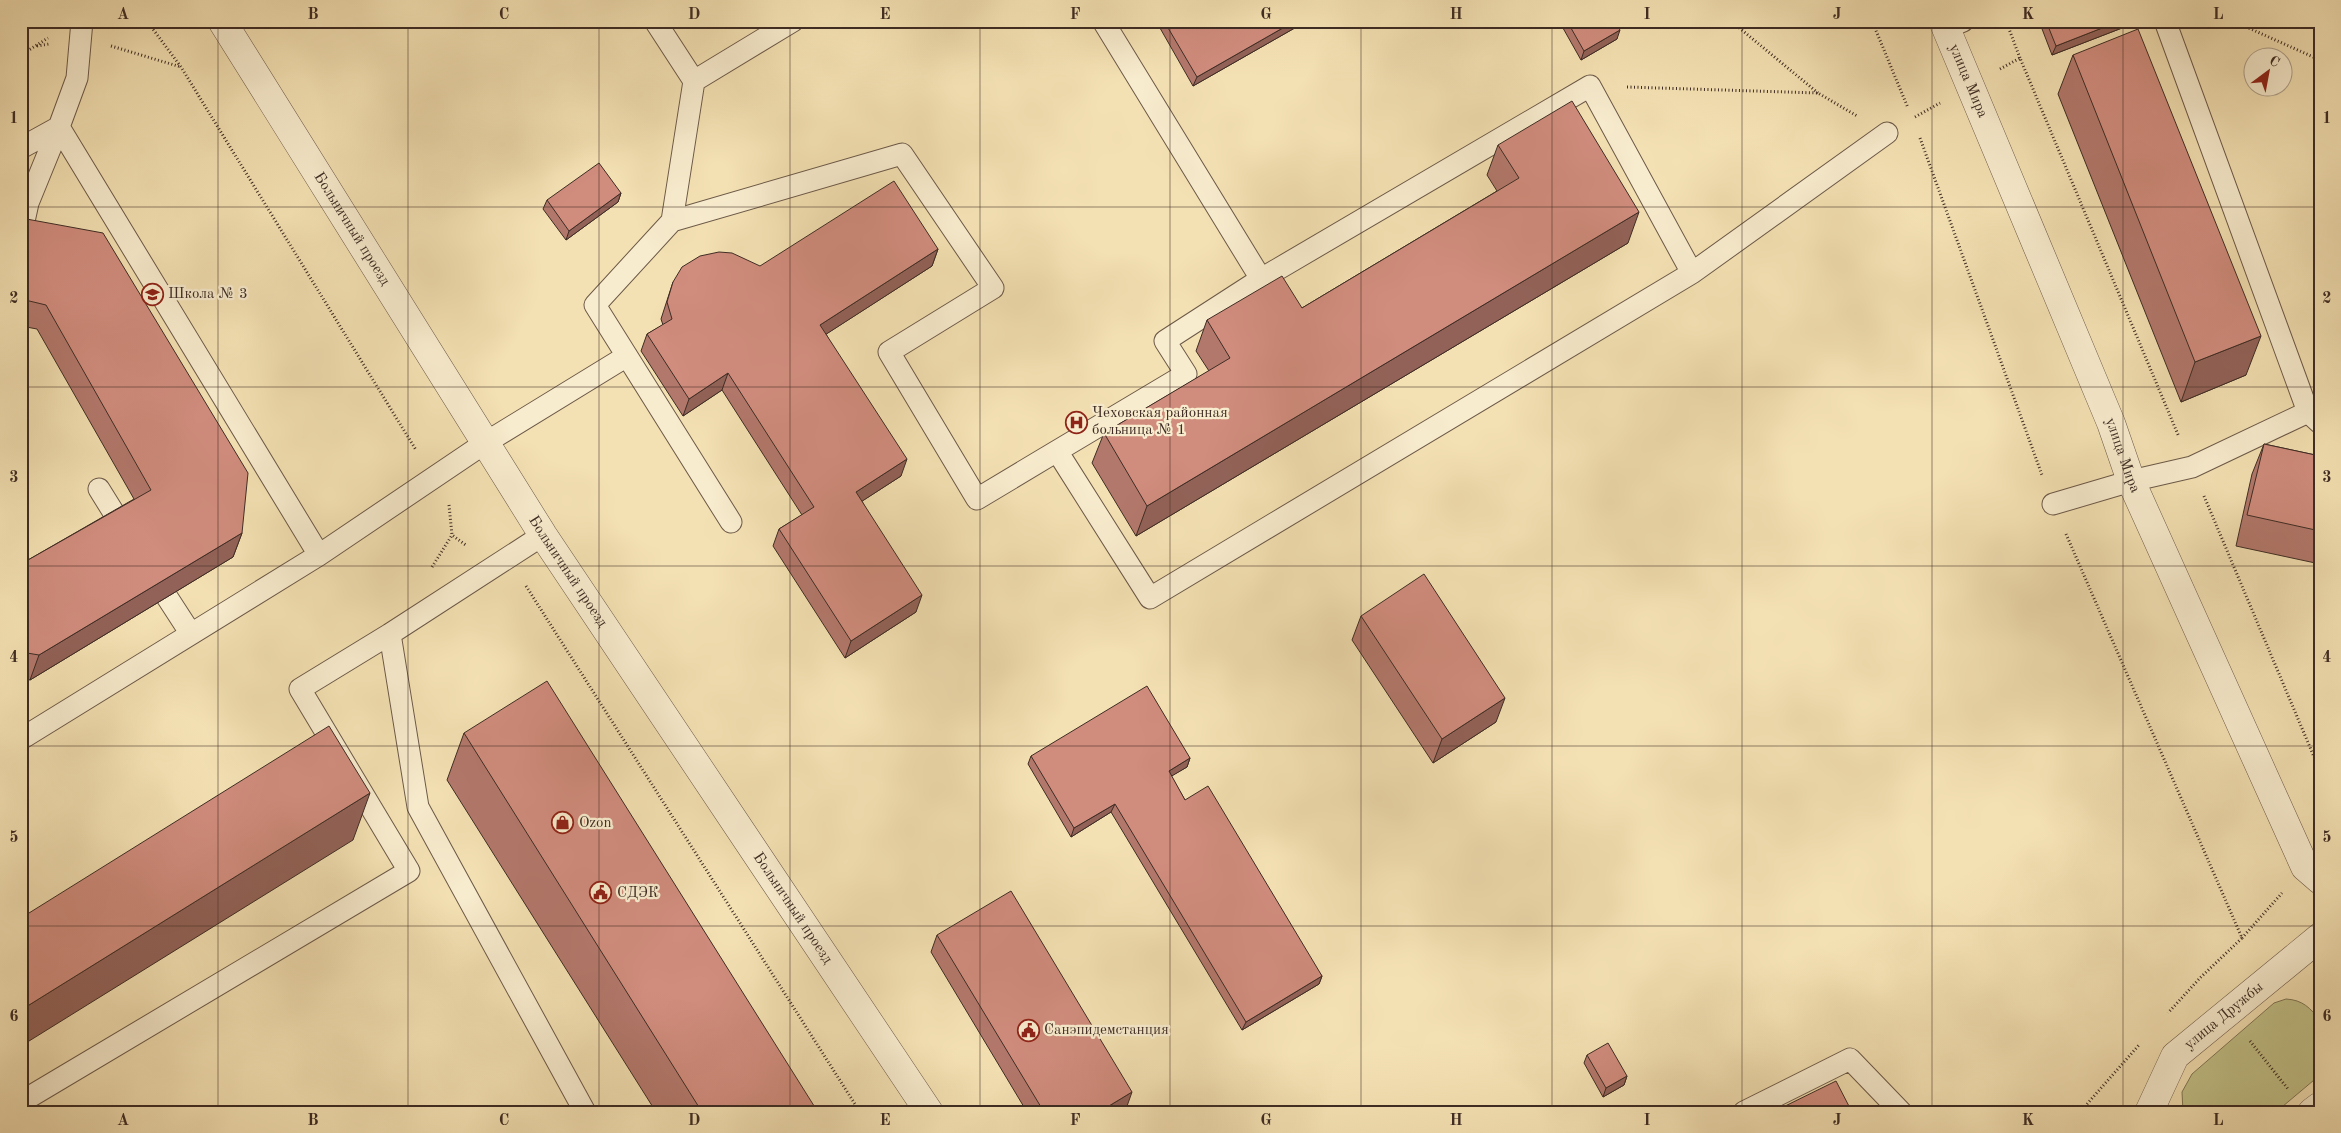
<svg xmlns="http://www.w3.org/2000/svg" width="2341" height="1133" viewBox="0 0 2341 1133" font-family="'Old Standard TT',serif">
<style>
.green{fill:#c2c188;stroke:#807656}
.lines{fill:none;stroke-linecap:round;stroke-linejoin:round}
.service-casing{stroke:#6c5948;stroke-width:23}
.tertiary-casing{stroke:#6c5948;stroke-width:29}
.path{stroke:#3e2c24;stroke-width:3;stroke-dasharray:1 2.5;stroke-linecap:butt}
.service{stroke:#f8ecce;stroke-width:21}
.tertiary{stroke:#f8ecce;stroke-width:28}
.wall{fill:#b3786c;stroke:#3e2c24}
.shaded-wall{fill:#926258;stroke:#3e2c24}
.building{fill:#d08c7d;stroke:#3e2c24}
.grid{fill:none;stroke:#3e2c24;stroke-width:1;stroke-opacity:0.55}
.labels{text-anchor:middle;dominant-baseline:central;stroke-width:4.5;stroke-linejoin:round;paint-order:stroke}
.street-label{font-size:15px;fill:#3e2c24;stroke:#f8ecce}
.poi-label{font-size:15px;fill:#3e2c24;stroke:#f8ecce;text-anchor:start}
.neatline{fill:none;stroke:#3e2c24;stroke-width:2}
.grid-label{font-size:16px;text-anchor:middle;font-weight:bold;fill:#3e2c24}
</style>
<rect width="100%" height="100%" fill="#f4e1b3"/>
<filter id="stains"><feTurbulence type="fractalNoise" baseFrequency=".004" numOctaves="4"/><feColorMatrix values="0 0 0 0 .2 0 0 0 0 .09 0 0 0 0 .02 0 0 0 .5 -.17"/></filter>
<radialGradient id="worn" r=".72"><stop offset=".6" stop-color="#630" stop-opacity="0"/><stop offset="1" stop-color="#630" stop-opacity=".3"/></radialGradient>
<path class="green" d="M2286,999C2303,1000 2310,1008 2320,1020V1075L2276,1112H2183L2182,1092L2192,1074L2274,1003Z"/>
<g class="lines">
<defs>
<path id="service" d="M82,21L77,78L59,127L319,555
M655,21L694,81L672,221L595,305L731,522
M1103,21L1261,279L1590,86L1692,273
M2165,21L2308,412L2320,423
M1946,28L1963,21
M694,81L793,21
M21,148L59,127
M672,221L902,154L993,288L889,352L977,499L1057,451
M21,235L28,203L59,127
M1261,279L1165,341L1186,374L1057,451L1150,598L1692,273L1887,133
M99,489L122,526
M2053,504L2131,481L2192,467L2308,412
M543,535L390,634L418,807L585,1112
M167,597L191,634
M21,739L319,555L485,443L627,356
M21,1102L409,871L300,689L390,634
M1744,1112L1850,1059L1901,1112"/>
<g id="tertiary">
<path id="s1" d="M222,21L543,535L929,1112"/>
<path id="s2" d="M1943,21L2111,423L2131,481L2305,867L2320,880"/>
<path id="s3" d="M2149,1112L2175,1056L2320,937"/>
<path d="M2312,1112L2320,1106"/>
</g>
</defs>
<use href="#service" class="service-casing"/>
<use href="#tertiary" class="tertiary-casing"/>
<path class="path" d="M147,21L181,67L416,450
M1731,21L1818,93
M1872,21L1908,108
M2006,21L2020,58
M2233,21L2320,60
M37,46L49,44
M111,46L181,67
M21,55L48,38
M2000,69L2020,58L2179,437
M1627,87L1818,93L1857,116
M1915,117L1940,103
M1920,138L2042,475
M2204,496L2320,771
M449,505L452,535L467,546
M2066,534L2242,938L2200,978L2168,1013
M432,567L452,535
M526,586L860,1112
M2242,938L2282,893
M2250,1041L2288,1089
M2080,1112L2139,1045"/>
<use href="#service" class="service"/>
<use href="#tertiary" class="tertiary"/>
</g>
<path class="wall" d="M1156,21H1307L1193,86Z
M1559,21H1614L1617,39L1581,60Z
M2039,21H2125L2122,28L2052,55Z
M2073,55L2246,375L2181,402L2058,94Z
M1498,145L1628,243L1136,536L1092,463L1104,433L1209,371L1196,351L1207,320L1302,308L1497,191L1487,175Z
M621,193L618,202L566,240L543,209L547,200Z
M21,218L242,533L233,557L30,680L21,678V564L134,499L37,329L21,326Z
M938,249L932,266L826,334L901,476L862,501L916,612L845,658L773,546L779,529L802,515L722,390L683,416L641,351L647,334L663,325L661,319L673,282Z
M2264,444L2320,456V564L2236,546L2252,474Z
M1361,616L1496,722L1433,763L1352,640Z
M464,733L816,1109L815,1112H656L447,780Z
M1031,756L1190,758L1187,767L1171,776L1185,800L1322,976L1319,984L1242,1030L1111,812L1071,837L1028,764Z
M937,935L1126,1109L1120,1112H1027L931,952Z
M1587,1055L1627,1076L1624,1085L1603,1097L1584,1063Z"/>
<path class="shaded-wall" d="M1295,21H1307L1193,86L1197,77Z
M2120,21H2125L2122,28L2052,55L2056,46Z
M1620,30L1617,39L1581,60L1584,51Z
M621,193L618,202L566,240L569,231Z
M1639,212L1628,243L1136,536L1147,506Z
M938,249L932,266L814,342L820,325Z
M2261,336L2246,375L2181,402L2195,362Z
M728,373L722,390L683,416L689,399Z
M907,459L901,476L850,509L856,492Z
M242,533L233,557L30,680L39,655Z
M922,595L916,612L845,658L851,641Z
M1505,698L1496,722L1433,763L1442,739Z
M1190,758L1187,767L1165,780L1169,771Z
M370,793L353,840L21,1046V1010Z
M1115,804L1111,812L1071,837L1074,828Z
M1322,976L1319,984L1242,1030L1246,1022Z
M1627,1076L1624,1085L1603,1097L1606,1088Z
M1132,1092L1126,1109L1120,1112H1099Z"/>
<path class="building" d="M1164,21H1295L1197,77Z
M1567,21H1614L1620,30L1584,51Z
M2046,21H2120L2056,46Z
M2138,29L2261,336L2195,362L2073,55Z
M1572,101L1639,212L1147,506L1104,433L1230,358L1207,320L1282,276L1302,308L1519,178L1498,145Z
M599,163L621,193L569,231L547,200Z
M894,181L938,249L820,325L907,459L856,492L922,595L851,641L779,529L814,507L728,373L689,399L647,334L672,319L667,302L673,282L682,267L700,256L719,252L732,253L760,266Z
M21,218L103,233L248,473L242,533L39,655L21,652V564L151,490L46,305L21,299Z
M2264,444L2320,456V531L2247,515Z
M1424,574L1505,698L1442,739L1361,616Z
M547,681L816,1109L812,1112H702L464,733Z
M1147,686L1190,758L1169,771L1185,800L1208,786L1322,976L1246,1022L1115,804L1074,828L1031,756Z
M329,726L370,793L21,1010V918Z
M1011,891L1132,1092L1099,1112H1044L937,935Z
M1608,1043L1627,1076L1606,1088L1587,1055Z
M1836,1081L1852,1112H1773Z"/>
<path class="grid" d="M218,21V1112M408,21V1112M599,21V1112M790,21V1112M980,21V1112M1170,21V1112M1361,21V1112M1552,21V1112M1742,21V1112M1932,21V1112M2123,21V1112M21,207H2320M21,387H2320M21,566H2320M21,746H2320M21,926H2320"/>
<defs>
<symbol id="school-ring" viewBox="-11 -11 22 22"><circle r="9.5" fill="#f8ecce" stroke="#8f2418" stroke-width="1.5"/><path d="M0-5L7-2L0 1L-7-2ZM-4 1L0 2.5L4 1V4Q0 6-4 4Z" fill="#8f2418"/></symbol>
<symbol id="hospital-ring" viewBox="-11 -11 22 22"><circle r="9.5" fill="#f8ecce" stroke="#8f2418" stroke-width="1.5"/><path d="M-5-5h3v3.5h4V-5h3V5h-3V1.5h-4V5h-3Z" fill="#8f2418"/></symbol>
<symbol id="shop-ring" viewBox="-11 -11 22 22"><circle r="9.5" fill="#f8ecce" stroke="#8f2418" stroke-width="1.5"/><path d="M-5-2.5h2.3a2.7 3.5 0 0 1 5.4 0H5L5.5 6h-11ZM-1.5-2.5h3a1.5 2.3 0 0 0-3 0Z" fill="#8f2418"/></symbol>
<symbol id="civic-ring" viewBox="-11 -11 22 22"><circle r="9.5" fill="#f8ecce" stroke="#8f2418" stroke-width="1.5"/><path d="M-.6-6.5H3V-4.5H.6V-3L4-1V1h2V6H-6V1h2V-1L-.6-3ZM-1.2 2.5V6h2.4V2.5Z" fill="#8f2418"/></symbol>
</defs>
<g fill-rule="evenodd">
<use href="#school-ring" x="140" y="282" width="25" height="25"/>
<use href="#hospital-ring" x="1064" y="410" width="25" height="25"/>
<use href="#shop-ring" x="550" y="810" width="25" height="25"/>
<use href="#civic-ring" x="588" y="880" width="25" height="25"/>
<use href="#civic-ring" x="1016" y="1018" width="25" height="25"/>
</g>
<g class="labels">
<g class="street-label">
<text stroke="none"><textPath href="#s2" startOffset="65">улица Мира</textPath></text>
<text stroke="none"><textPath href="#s1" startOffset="245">Больничный проезд</textPath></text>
<text stroke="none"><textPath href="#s2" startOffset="470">улица Мира</textPath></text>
<text stroke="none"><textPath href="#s1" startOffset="650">Больничный проезд</textPath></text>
<text stroke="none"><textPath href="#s1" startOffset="1055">Больничный проезд</textPath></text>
<text stroke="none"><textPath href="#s3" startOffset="125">улица Дружбы</textPath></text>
</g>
<g class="poi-label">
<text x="168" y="294">Школа № 3</text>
<text x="1092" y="413">Чеховская районная<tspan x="1092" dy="17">больница № 1</tspan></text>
<text x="579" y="823">Ozon</text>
<text x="617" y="893">СДЭК</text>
<text x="1044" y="1030">Санэпидемстанция</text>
</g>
</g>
<rect width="2341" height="1133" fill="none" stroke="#f4e1b3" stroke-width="55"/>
<g transform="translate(2268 72) rotate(32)"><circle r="24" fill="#f8ecce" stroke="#ae9f8a"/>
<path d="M0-4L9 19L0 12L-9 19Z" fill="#8f2418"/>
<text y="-8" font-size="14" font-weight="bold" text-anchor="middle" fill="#3e2c24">С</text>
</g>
<rect x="28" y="28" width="2286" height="1078" class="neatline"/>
<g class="grid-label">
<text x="123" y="19">A</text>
<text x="313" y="19">B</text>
<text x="504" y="19">C</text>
<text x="694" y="19">D</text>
<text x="885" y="19">E</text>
<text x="1075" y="19">F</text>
<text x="1266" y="19">G</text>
<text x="1456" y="19">H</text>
<text x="1647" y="19">I</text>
<text x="1837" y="19">J</text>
<text x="2028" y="19">K</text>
<text x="2218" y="19">L</text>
<text x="14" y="123">1</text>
<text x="2327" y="123">1</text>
<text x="14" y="303">2</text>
<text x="2327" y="303">2</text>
<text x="14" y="482">3</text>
<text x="2327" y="482">3</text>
<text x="14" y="662">4</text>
<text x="2327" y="662">4</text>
<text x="14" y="842">5</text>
<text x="2327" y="842">5</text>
<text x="14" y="1021">6</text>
<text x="2327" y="1021">6</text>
<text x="123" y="1125">A</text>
<text x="313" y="1125">B</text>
<text x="504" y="1125">C</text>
<text x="694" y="1125">D</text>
<text x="885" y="1125">E</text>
<text x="1075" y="1125">F</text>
<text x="1266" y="1125">G</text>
<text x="1456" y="1125">H</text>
<text x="1647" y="1125">I</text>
<text x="1837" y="1125">J</text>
<text x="2028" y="1125">K</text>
<text x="2218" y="1125">L</text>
</g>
<rect width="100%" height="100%" filter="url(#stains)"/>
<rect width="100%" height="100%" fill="url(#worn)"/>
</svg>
